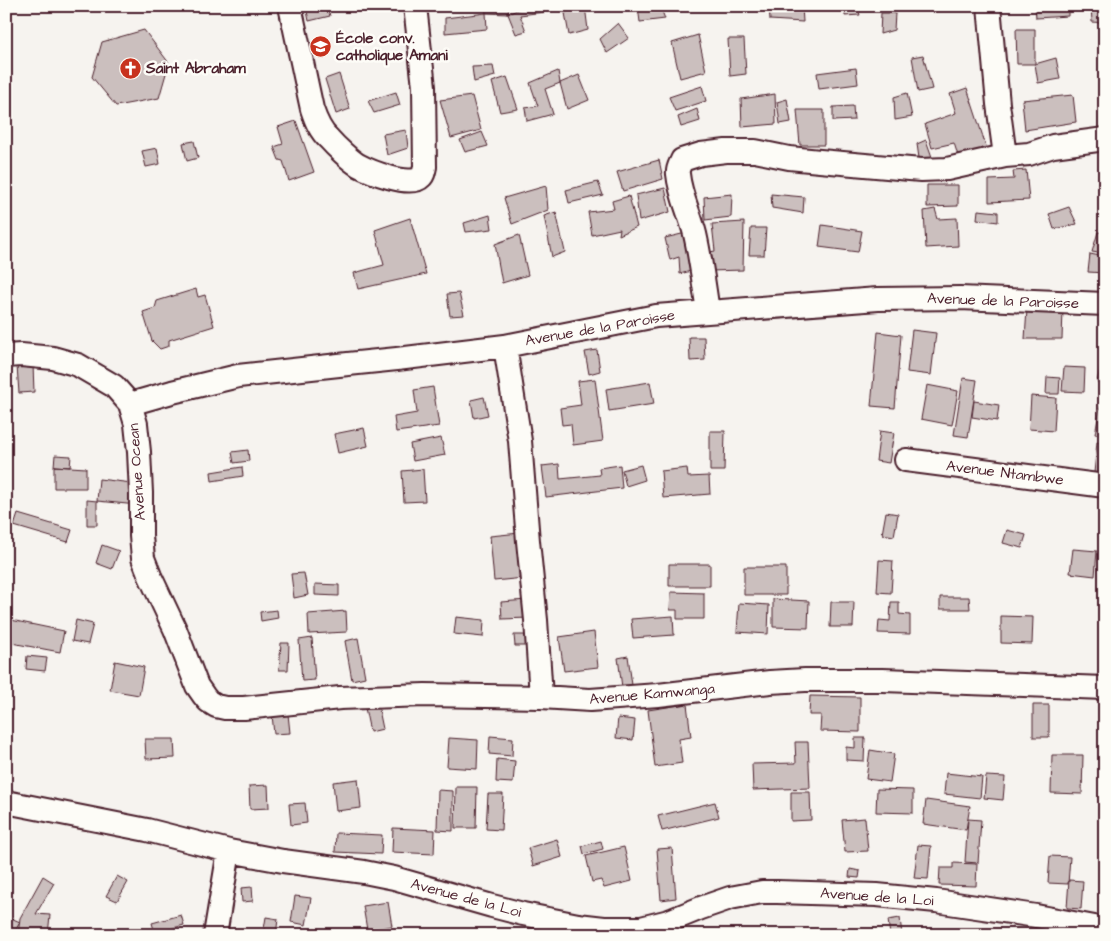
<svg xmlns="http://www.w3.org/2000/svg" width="1111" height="941" viewBox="0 0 1111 941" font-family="'Architects Daughter',sans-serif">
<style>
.building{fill:#cbbfbe;stroke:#4a1f2b}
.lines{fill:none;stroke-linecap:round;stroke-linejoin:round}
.minor-casing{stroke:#4a1f2b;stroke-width:26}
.minor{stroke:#fdfcf7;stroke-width:22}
.labels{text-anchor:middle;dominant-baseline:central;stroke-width:5;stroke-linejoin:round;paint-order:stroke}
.poi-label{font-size:15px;font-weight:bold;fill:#4a1f2b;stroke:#fdfcf7;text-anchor:start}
.street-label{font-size:15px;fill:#4a1f2b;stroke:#fdfcf7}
</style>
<rect width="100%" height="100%" fill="#f6f3ef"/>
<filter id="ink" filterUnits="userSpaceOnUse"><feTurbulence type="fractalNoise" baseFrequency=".02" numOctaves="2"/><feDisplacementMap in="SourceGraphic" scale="10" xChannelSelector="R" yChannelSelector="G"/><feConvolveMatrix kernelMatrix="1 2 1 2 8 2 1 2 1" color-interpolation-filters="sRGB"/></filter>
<g filter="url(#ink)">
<path class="building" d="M306,6H327L330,16L309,21Z
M485,6H509L508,14L486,13Z
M519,6H542L544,12L520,15L526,31L516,34L508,14L519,9Z
M570,6H585L588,30L569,35L565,13L570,11Z
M641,6H660L665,19L640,22L638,7Z
M769,6H802L803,22L770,20Z
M845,6H857L860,15L845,16Z
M1035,6H1068V16L1036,18Z
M1091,6H1105V23L1092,22Z
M486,13L487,29L445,33V18Z
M881,13H895L894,30L880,34Z
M618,23L629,38L607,53L600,39Z
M1016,29H1035V64H1017Z
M144,30L169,63L159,98L116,106L92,77L102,42Z
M698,35L706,71L680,78L672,43Z
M728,39H744L746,74L730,76Z
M923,55L932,89L918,92L912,57Z
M1056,58L1060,79L1038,83L1035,64Z
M493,66L495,76L474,82L472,67Z
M856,68L858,84L819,89L817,73Z
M558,71L560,83L545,89L553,114L527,121L525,108L538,106L530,83Z
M339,74L350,109L336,114L325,79Z
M579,75L589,100L567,109L560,83Z
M507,77L518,109L500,112L492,82Z
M702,86L706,101L675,111L669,97Z
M967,88L987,149L959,159L954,143L932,148L925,124L956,113L950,94Z
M396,92L400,105L374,113L368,101Z
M907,93L912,117L895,120L894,97Z
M775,94L776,124L742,127L741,99Z
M1073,95L1076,122L1025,130L1022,100Z
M472,96L481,130L451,138L440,100Z
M787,99L791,122L780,124L777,102Z
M853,106L854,120L833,121V107Z
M697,109L700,121L681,127L678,117Z
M797,110H824V145H800Z
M296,121L314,172L289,181L283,161L279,160L274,147L283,144L278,127Z
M406,130L408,148L387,155L383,134Z
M482,132L488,146L465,152L460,140Z
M926,140L932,157L920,165L917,144Z
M194,141L198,158L187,161L183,143Z
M157,148L160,164L146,167L142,151Z
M659,160L663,179L623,191L617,172Z
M1026,170L1029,200L989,202V180L1014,179L1013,171Z
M598,182L603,195L569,203L566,190Z
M927,185H958V206L927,207Z
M546,186L548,210L512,224L504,198Z
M665,188L670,212L639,221L636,195Z
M732,194L731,217L705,220L704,197Z
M771,194L804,197L803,213L772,208Z
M629,196L637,227L619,235L620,229L592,235L588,212L614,209L612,201Z
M1069,207L1077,224L1054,229L1049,214Z
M935,209L938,219L957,218L958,246L926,248L924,211Z
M978,210L998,212V222L977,219Z
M556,212L565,252L552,257L544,216Z
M490,215L492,229L466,232L464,223Z
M410,218L426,274L358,289L354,273L384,265L375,230Z
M744,222L743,270L710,271V252L715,251L712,224Z
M822,225L862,231L858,252L819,247Z
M751,228H766L764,255H749Z
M690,232L698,269L680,274L679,257L670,260L665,238Z
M1098,232L1105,233V254L1092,252Z
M519,235L528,275L502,283L495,244Z
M1090,254L1105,257V273L1088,272Z
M196,289L198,297L205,295L214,326L169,340V346L160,349L152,341L143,312L155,308L157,301Z
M459,293L464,315L450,316L447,294Z
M1027,309L1063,310L1062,339H1025Z
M912,330L936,333L931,375L907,372Z
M878,332L901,335L895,408L871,406Z
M689,337H704L705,360L690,361Z
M597,350L600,371L589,374L585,352Z
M1103,355H1105V384L1097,382Z
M33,365L34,392L19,393L17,366Z
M1064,367L1085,368L1084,392L1062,391Z
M1047,377L1060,378L1059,394H1046Z
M963,378L977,380L968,437L954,435Z
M595,379L603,441L573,445L571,424L562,425L560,408L581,405L578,381Z
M650,382L654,404L609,411L606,389Z
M927,385L958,391L952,425L921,419Z
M433,387L439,426L396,432L394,417L417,413L414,390Z
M1031,396L1056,398L1054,431L1029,429Z
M484,397L488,415L474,418L471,400Z
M974,401L999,405L997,421L972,417Z
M1101,403H1105V436L1095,434Z
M364,428L368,446L338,453L334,434Z
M710,431H725L724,471H710Z
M880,431L894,433L889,463L876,461Z
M441,438L445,455L413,461L410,444Z
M1097,442L1105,443V475L1094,473Z
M248,450L249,461L234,463L232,452Z
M55,455L71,456L70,467L54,466Z
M559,464L560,479L600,475L599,468L620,465L622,488L546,497L542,466Z
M641,465L645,480L626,486L622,470Z
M54,466L86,468V488H54Z
M242,467L243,476L212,481L211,472Z
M687,468L688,477L709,476L710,494L663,498L661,471Z
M423,469L425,501L404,502L402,471Z
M99,479L140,484L137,505L97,501Z
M87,500L97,501V525H87Z
M886,512L898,514L894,536L882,534Z
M18,514L72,530L68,542L14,526Z
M1007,530L1026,535L1022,548L1003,543Z
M520,533L524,578L494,581L490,536Z
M102,545L119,551L112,569L96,563Z
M1073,549L1097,551L1095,576L1070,573Z
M879,560L893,561L891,593L877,592Z
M669,564H710V586H669Z
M744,567H786V595H744Z
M304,573L308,595L294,598L291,574Z
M315,584L339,585V596L315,595Z
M671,592L704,593V619H677V610H670Z
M940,597H969L970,609H940Z
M773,599L809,601L808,628L773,627Z
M527,600L528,618L502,619L501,602Z
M831,602H854L853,627H830Z
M891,602H899V614L910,615V634L878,633L879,620L890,621Z
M739,603L769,605L768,634L737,632Z
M277,610L278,618L261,621L260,612Z
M346,611L347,632L309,634L308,614Z
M673,616L674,635L633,638L631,619Z
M1001,616L1033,617L1032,644L1001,643Z
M456,617L484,620L483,637L454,634Z
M6,619L64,631L60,652L6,642Z
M76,620L93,624L88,644L72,641Z
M594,632L598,667L564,671L559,637Z
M514,635H532V646H515Z
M312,638L315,680L302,681L299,640Z
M358,638L365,677L352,680L345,641Z
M281,643H289L288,670H279Z
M27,656L47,658L45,671L26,669Z
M628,656L632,685L622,687L618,658Z
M115,661L144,667L139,695L110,690Z
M810,696L860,697V732L820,731L821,715H809Z
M377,700L383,729L370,732L364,703Z
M687,704L691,737L679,739L682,763L655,767L648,710Z
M1033,705H1049V737H1033Z
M288,714L290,733L274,734L272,715Z
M618,718L635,720L633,740L616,738Z
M490,736L513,738L512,756L489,754Z
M449,738L478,740L477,769L447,767Z
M855,738H865L864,761L846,760V747L855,748Z
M145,739H174L175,758L146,759Z
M795,742H808L810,788L753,790L752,764L796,763Z
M870,750L894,754L890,782L866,779Z
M1052,755H1083L1082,794L1051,793Z
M497,759L515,761L513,783L496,782Z
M946,773L982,777L980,798L944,794Z
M986,776L1005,777L1003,800L984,798Z
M358,779L361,808L336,811L333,782Z
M268,785L269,808L250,809L249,786Z
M456,787H477L476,828H455Z
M877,789L913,790V813L876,812Z
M438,790L453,791V831L437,830Z
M791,792H810L811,820L791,821Z
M488,794H503L501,830L486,829Z
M926,800L970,806L966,830L923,824Z
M715,802L719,817L662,831L658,816Z
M305,803L307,823L291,825L289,804Z
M865,818L868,851L845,852L842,820Z
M968,819L981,820L978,863L965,862Z
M393,828L435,830L434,854L392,852Z
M336,833L382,835L381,854L335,852Z
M557,839L562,857L533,866L528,848Z
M601,841L603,849L584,854L582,846Z
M918,845L931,846L928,879L914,878Z
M624,847L632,881L604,888L601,880L592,882L586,856Z
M672,848L676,898L661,900L657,849Z
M1050,856L1070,857L1068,884L1048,883Z
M953,863L977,864L976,886L939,885L940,868H953Z
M850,869L860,871L859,878L849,877Z
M43,876L54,883L36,914L50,915L48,935H18L20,918Z
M117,876L128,882L117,901L106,896Z
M1069,880L1083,881L1081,909L1067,908Z
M252,887L253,901L242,902L241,888Z
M295,896L311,898L306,925L291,922Z
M388,902L392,926L367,930L363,906Z
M181,915L184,925L155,933L152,923Z
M266,917L278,919L276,935H263Z
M11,918L20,922L13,935H6V926Z
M900,918L902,935H890L888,920Z"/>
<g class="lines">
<defs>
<path id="minor" d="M290,6L312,109C316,121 320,131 329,139C336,147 350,160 358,165C369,171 411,188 421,177C424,175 424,170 425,167L424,87L415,6
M989,6L998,104L1005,156
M708,311C704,286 701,260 695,234C690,214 680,195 678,174C677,169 680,165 682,160L701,154L726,151H755L789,158L820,161L921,170L947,169L1005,156L1029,154L1053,146L1105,139
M505,346L520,441L528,541L536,620L541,697
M6,356L21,355L53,358L78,365L114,386L130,404L136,424L139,452L141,493V536L143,558L150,576L175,629L197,686L204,696L208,701L216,706L225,708H244L340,698L425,695L541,697L590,700L658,695L770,682L805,680H883L1105,688
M130,404L172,392L238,376L348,364L397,359L505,346L656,316L878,299L960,298L1105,304
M906,460L1105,486
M6,802L147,830L229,851L283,861L364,872L394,878L492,906L523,914L578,925L604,928H641L669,921L701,908L730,898L762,892H777L877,895L936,901L1036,916L1105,929
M215,935L229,851"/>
</defs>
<use href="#minor" class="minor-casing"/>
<use href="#minor" class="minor"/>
</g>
</g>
<defs>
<symbol id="school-disc" viewBox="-11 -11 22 22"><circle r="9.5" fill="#c8321e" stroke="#fdfcf7"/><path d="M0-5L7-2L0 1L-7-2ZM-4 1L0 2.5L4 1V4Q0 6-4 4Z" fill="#fff"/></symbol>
<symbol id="church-disc" viewBox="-11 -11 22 22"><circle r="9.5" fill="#c8321e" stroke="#fdfcf7"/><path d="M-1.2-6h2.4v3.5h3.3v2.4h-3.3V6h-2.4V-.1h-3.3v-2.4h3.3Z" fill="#fff"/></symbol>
</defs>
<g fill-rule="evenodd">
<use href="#school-disc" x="308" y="34" width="25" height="25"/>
<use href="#church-disc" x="118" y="56" width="25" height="25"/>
</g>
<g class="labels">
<g class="poi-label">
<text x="336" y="38">École conv.<tspan x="336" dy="17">catholique Amani</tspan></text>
<text x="146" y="68">Saint Abraham</text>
</g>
<g class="street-label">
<text transform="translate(1003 301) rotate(2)">Avenue de la Paroisse</text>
<text transform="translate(600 328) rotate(-10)">Avenue de la Paroisse</text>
<text transform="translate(137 472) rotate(-94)">Avenue Ocean</text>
<text transform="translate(1005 473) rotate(7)">Avenue Ntambwe</text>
<text transform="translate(652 694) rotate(-5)">Avenue Kamwanga</text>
<text transform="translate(877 897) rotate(4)">Avenue de la Loi</text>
<text transform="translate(466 898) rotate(15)">Avenue de la Loi</text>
</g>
</g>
<rect width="1111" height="941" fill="none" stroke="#fdfcf7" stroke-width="25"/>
<rect x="12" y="12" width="1086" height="916" fill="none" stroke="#4a1f2b" stroke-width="2" filter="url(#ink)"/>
</svg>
